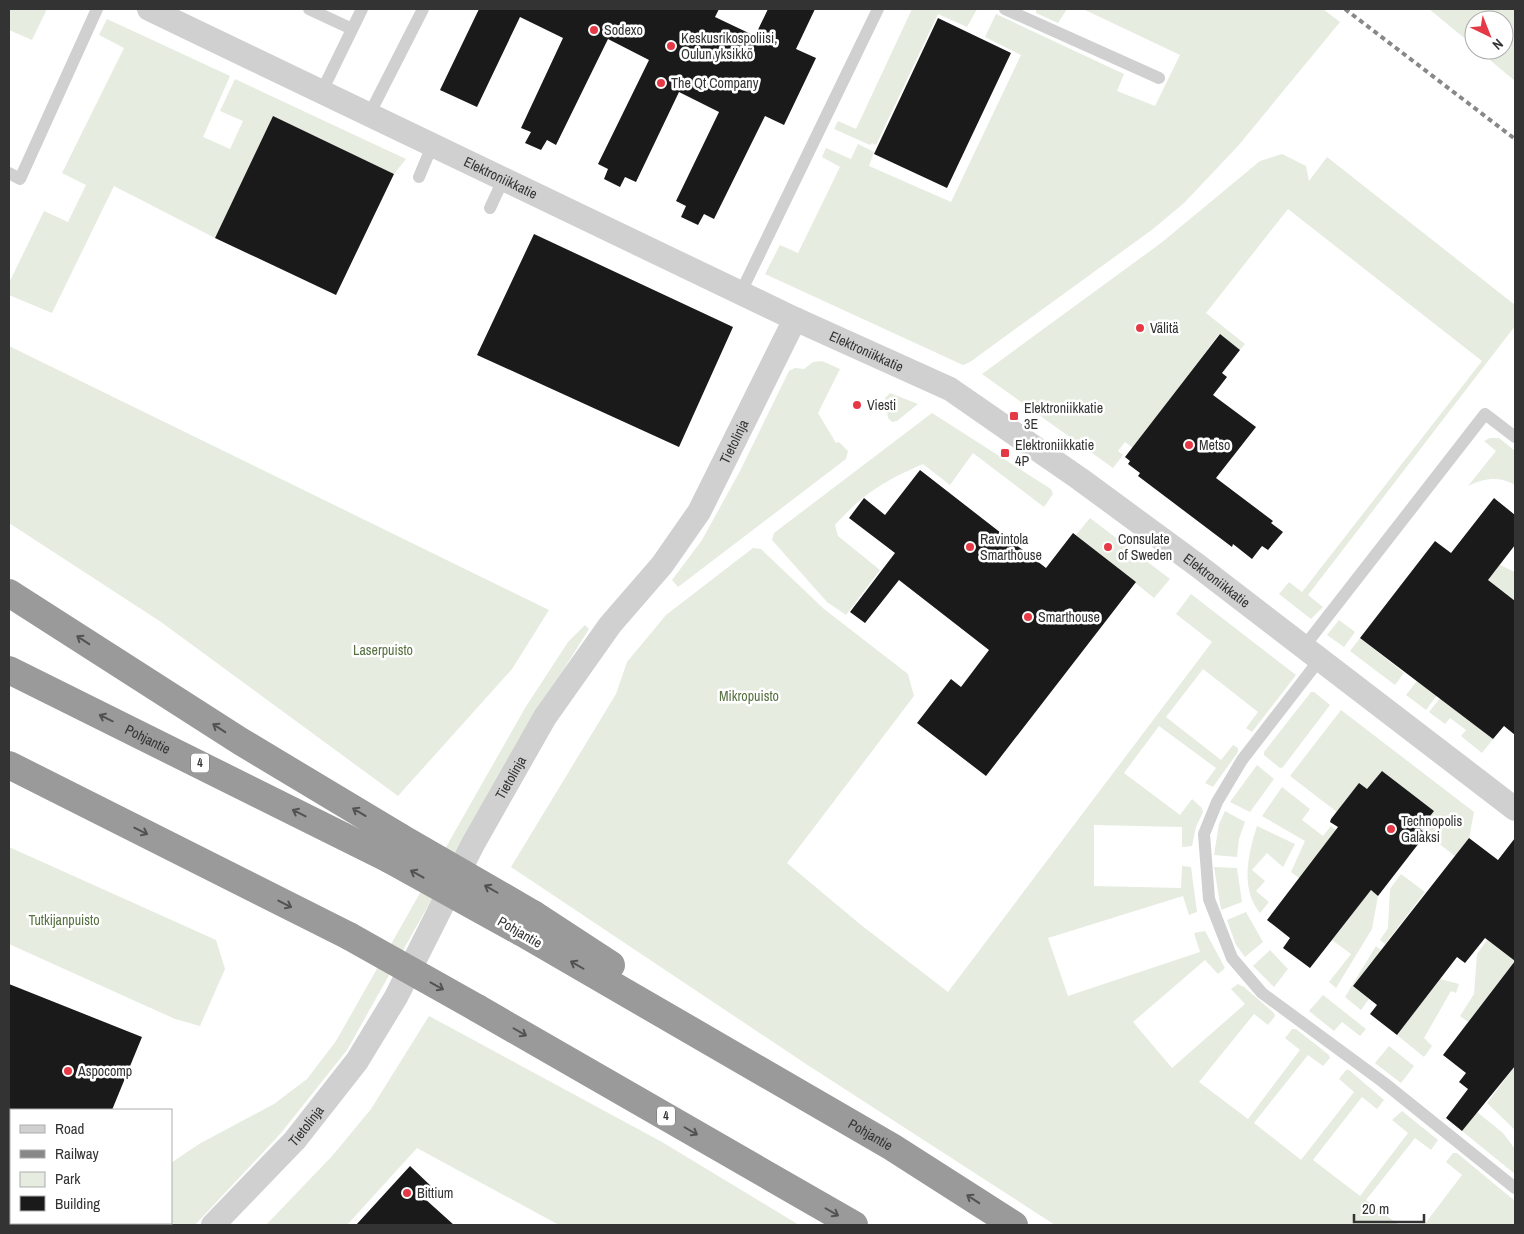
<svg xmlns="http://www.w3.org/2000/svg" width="1524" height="1234" viewBox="0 0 1524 1234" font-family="'Archivo Narrow',sans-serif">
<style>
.green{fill:#e6ecdf}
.building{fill:#1a1a1a}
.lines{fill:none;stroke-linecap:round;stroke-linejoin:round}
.lane{stroke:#d0d0d0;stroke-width:12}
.street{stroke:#d0d0d0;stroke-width:24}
.highway{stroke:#9a9a9a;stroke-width:28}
.rail{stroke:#888;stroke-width:4;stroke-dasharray:5 4;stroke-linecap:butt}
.highway-bridge{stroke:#9a9a9a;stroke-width:28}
.oneway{stroke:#525252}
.poi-dot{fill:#e63946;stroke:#fff;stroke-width:2}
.labels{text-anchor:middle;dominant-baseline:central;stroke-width:5;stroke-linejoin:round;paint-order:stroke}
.shield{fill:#fff;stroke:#707070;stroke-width:1}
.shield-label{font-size:12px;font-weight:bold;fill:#333}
.poi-label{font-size:14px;fill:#333;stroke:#fff;text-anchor:start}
.street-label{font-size:14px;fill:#333;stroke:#fff}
.park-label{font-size:14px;fill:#56703f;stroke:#fff}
</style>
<rect width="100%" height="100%" fill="#fff"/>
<path class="green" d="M9,9H47L32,40L9,30Z
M912,9H977L967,27L938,14L876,145L872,143L870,145L834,129L838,121L856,129Z
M1036,9H1067L1058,23L1036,13Z
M1083,9H1323L1340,22L1238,146L1184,203L1153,229L970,362L963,365L765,274L780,245L798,253L840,167L822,157L826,148L851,159L858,144L874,152L869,166L951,202L1021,55L985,37L996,14L1124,74L1117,91L1155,106L1180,55Z
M1429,9H1515V81L1478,50H1504V20H1474V46Z
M107,19L230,76L203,137L230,149L243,121L220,111L235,79L406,159L394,174L273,116L215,238L114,186L52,313L9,295V283L44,211L68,222L86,185L62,173L124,48L99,35Z
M1282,154L1306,166L1309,181L1327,157L1515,305V326L1308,595L1323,607L1311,619L1279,594L1289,582L1302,592L1482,361L1288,209L1206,313L1245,344L1240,350L1219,334L1133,448L1125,442L1118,451L1123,455L1113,468L982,374L1161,243L1260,161Z
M9,346L549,610L512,669L398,796L161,622L9,523Z
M822,361L840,369L818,413L836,443L839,442L848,451L846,459L678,587L672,580L702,540L740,471L789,371L795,368L804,369L813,362Z
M890,393L918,404L897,421L892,422L888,418L885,398Z
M932,413L1051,489L1053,494L1044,507L973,453L950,485L923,464C884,481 864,493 835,525L838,536L880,570L846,615L827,602L772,540L774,533Z
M1490,438H1499L1515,451V485C1499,476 1485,478 1468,486L1496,451L1484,441Z
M1090,518L1170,579L1154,598L1076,535Z
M753,548L761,549L824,609L908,674L914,696L787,863L861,925L948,992L1212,642L1176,614L1191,594L1296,675L1252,732L1246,728L1258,712L1203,669L1166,717L1221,760L1233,745L1238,748V752L1213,787L1205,783L1216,768L1159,726L1124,773L1180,815L1192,799L1201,807L1203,812L1196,827L1192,846L1182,847V827L1094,825V886L1181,888L1182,866L1191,867L1197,912L1189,915L1183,896L1048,938L1068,996L1200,952L1194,933L1205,931L1225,968L1218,974L1205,960L1133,1022L1172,1068L1245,1004L1231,989L1238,984L1244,987L1274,1013L1275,1016L1268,1025L1254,1014L1199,1082L1248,1119L1300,1050L1285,1038L1292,1029H1296L1329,1055L1330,1058L1323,1066L1308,1055L1254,1123L1301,1160L1354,1092L1339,1079L1346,1070H1349L1384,1100L1377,1109L1362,1097L1313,1160L1360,1196L1408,1133L1392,1120L1402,1111L1438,1140L1431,1150L1415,1138L1366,1200L1399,1225H1055L806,1064L511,867L616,694L627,662L666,615Z
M1500,565L1515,572V601L1487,638L1459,617Z
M1339,620L1355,632L1344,647L1327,635Z
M585,625L589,629L537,712L347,1050L281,1133L195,1225H97L99,1223H171V1163L199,1144L274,1104L307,1079L336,1041L525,708L568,642Z
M1360,638L1404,673L1395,685L1350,651Z
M1427,668L1446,683L1426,710L1406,695Z
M1311,692H1314L1330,705L1283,767L1280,768L1264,755V752Z
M1440,698L1493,739L1482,753L1461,736L1466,730L1450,718L1445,724L1429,712Z
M1341,710L1474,812L1469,838L1455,856L1420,829L1434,811L1382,771L1367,789L1337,812L1290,776Z
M1257,765L1274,779L1250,812L1230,802Z
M1282,787L1310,809L1302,820L1323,836L1331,826L1336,830L1299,878L1291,872L1305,841L1262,816Z
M1225,811L1245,822L1239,839L1237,857L1214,855L1219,824Z
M1257,826L1295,844L1283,867L1267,853L1252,870L1265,881L1256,891L1269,902L1260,913C1240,889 1248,854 1257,826Z
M9,847L216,940L225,969L200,1026L175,1019L9,944Z
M1214,867L1237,868L1242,902L1221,910Z
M1401,874L1425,892L1385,944L1380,940L1388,928L1390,889Z
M1371,890L1378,896L1372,929L1336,988L1329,982L1351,954L1332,940Z
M1246,912L1263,942L1245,957L1236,945L1227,920Z
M1487,940L1515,961L1468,1022L1460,1016L1474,994L1477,954Z
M1376,946L1381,950L1353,986L1369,999L1361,1010L1345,997Z
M1270,950L1288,969L1274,987L1253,966Z
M1440,979L1459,984L1456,993L1451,991L1424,1038L1432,1046L1424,1057L1397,1035Z
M1323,995L1366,1029L1360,1036L1342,1022L1334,1031L1309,1011Z
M429,1016L662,1142L799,1225H559L417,1148L347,1225H266L333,1155L371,1109Z
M1389,1046L1414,1066L1401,1083L1375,1063Z
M1515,1066V1130L1487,1103Z
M1477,1112L1503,1133L1515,1149V1174L1462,1131Z
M1453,1153H1457L1515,1201V1225H1424L1462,1175L1446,1162Z"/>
<path class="building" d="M479,9H719L715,17L755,36L768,9H815L796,49L816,58L784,125L765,116L714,219L704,214L698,225L681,217L686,206L676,201L719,112L679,92L636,182L625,177L620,187L604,179L608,169L598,164L649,60L608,39L556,145L547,140L541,150L525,143L531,132L521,128L563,38L520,17L477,107L440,90Z
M938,18L1011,53L947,188L874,154Z
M273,116L394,174L336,295L215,238Z
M534,234L733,327L679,447L477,355Z
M1220,334L1240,350L1222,373L1227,377L1213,395L1256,427L1216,478L1273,521L1271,523L1283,532L1268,550L1262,546L1252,559L1233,544L1232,547L1138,476L1140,473L1128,464L1130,461L1125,457Z
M920,470L1046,568L1073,533L1136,582L986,776L917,723L951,679L961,687L989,650L899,580L865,623L850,612L895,553L849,518L864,498L885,515Z
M1494,498L1515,515V545L1488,580L1515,601V735L1504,726L1493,739L1360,638L1435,541L1451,553Z
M1382,771L1434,811L1420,829L1426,834L1378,896L1371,890L1310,968L1283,948L1290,938L1267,920L1338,827L1330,822L1331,819L1359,783L1367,789Z
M1469,838L1498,860L1515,838V1066L1462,1131L1446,1118L1468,1089L1459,1082L1466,1073L1443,1055L1515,961L1485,938L1465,963L1457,957L1397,1035L1370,1014L1377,1005L1353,986Z
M9,984L142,1037L112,1110H9Z
M410,1166L433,1188L424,1198L454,1225H356Z"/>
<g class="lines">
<path class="lane" d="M309,9L352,29
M1005,9L1159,78
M321,93L362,9
M369,115L423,9
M9,173L20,179L97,9
M419,177L432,146
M490,208L503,180
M741,292L878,9
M1303,648L1485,414L1515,437
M1320,659L1242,760L1217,802L1204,834L1209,899L1232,958L1262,993L1383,1082L1515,1188"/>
<g class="street">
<path id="s1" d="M149,9L795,319L950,389L1080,479L1197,565L1515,809"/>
<path id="s2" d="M213,1225L295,1140L357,1061L396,997L473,844L545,717L610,625L662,565L699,512L795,319"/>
</g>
<g class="highway">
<path d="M9,593L240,741L400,837"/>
<path id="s3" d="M9,670L389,859"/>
<path d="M9,765L349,936"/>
<path d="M533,914L611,965"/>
<path id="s4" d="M521,932L892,1147L1014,1225"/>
<path d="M477,1008L854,1225"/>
</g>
<path class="rail" d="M1345,9L1515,139"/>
<path class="highway-bridge" d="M400,837L533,914
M389,859L521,932
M349,936L477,1008"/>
</g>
<defs><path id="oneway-shaft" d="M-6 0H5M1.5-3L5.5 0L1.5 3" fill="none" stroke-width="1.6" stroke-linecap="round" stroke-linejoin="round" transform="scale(1.25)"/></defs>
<g class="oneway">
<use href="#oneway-shaft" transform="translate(83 640) rotate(-147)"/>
<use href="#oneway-shaft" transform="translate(106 718) rotate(-154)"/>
<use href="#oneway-shaft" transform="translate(219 728) rotate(-147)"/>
<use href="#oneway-shaft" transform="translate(359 812) rotate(-149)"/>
<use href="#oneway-shaft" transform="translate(299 813) rotate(-153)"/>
<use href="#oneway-shaft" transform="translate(141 831) rotate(27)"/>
<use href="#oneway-shaft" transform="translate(417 874) rotate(-151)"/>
<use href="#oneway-shaft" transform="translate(491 889) rotate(-150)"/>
<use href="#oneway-shaft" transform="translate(285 904) rotate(27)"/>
<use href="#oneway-shaft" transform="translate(577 965) rotate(-150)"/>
<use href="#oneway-shaft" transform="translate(437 986) rotate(29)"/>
<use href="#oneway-shaft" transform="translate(520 1032) rotate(30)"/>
<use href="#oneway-shaft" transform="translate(691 1131) rotate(30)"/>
<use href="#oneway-shaft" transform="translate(973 1199) rotate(-147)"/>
<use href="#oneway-shaft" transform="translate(832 1212) rotate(30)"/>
</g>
<g class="poi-dot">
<circle cx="594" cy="30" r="5"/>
<circle cx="671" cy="46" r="5"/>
<circle cx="661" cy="83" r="5"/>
<circle cx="1140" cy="328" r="5"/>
<circle cx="857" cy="405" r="5"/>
<rect x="1009" y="411" width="10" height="10" rx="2.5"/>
<circle cx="1189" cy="445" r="5"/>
<rect x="1000" y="448" width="10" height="10" rx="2.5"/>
<circle cx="970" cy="547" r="5"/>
<circle cx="1108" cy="547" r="5"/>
<circle cx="1028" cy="617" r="5"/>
<circle cx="1391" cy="829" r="5"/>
<circle cx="68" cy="1071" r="5"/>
<circle cx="407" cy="1193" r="5"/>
</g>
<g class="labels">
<g class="shield">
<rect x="191" y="753.5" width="18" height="19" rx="4"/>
<rect x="657" y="1106.5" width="18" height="19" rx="4"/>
</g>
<g class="shield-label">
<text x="200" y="763">4</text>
<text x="666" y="1116">4</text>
</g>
<g class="poi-label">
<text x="604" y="30">Sodexo</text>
<text x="681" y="38">Keskusrikospoliisi,<tspan x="681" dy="16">Oulun yksikkö</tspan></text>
<text x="671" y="83">The Qt Company</text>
<text x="1150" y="328">Välitä</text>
<text x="867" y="405">Viesti</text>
<text x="1024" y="408">Elektroniikkatie<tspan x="1024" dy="16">3E</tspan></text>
<text x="1015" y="445">Elektroniikkatie<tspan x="1015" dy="16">4P</tspan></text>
<text x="1199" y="445">Metso</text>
<text x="980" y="539">Ravintola<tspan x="980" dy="16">Smarthouse</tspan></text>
<text x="1118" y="539">Consulate<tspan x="1118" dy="16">of Sweden</tspan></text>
<text x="1038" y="617">Smarthouse</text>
<text x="1401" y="821">Technopolis<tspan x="1401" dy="16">Galaksi</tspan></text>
<text x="78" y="1071">Aspocomp</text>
<text x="417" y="1193">Bittium</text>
</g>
<g class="street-label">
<text stroke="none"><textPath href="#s1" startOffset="390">Elektroniikkatie</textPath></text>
<text stroke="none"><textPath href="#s1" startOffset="795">Elektroniikkatie</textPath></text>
<text stroke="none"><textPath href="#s2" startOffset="946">Tietolinja</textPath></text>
<text stroke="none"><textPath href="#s1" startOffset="1215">Elektroniikkatie</textPath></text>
<text stroke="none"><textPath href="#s3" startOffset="155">Pohjantie</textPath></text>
<text stroke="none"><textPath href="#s2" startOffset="541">Tietolinja</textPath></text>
<text transform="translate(520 932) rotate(30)">Pohjantie</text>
<text stroke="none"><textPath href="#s2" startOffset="136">Tietolinja</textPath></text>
<text stroke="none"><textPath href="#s4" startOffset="404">Pohjantie</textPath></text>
</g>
<g class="park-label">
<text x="383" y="650">Laserpuisto</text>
<text x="749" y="696">Mikropuisto</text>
<text x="64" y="920">Tutkijanpuisto</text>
</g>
</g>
<rect width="1524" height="1234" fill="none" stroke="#333333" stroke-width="20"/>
<rect x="10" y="1109" width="162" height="115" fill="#ffffff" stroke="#adadad"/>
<rect x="20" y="1125" width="25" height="8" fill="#d0d0d0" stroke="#adadad"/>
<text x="55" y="1134" font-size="15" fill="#333333">Road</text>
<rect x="20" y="1150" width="25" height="8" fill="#888888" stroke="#adadad"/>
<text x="55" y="1159" font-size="15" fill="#333333">Railway</text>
<rect x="20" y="1172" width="25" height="15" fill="#e6ecdf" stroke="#adadad"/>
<text x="55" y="1184" font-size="15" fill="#333333">Park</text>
<rect x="20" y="1196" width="25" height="15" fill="#1a1a1a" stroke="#adadad"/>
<text x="55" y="1209" font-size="15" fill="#333333">Building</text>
<g transform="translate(1489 35) rotate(137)"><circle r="24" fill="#ffffff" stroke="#adadad"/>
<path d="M0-4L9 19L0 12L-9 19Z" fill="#e63946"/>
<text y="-8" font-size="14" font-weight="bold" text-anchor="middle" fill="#333333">N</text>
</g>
<path d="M1354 1214v8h70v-8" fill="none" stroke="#333333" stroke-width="2.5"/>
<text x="1362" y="1214" font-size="15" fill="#333333" stroke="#ffffff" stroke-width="4" paint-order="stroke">20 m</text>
</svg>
